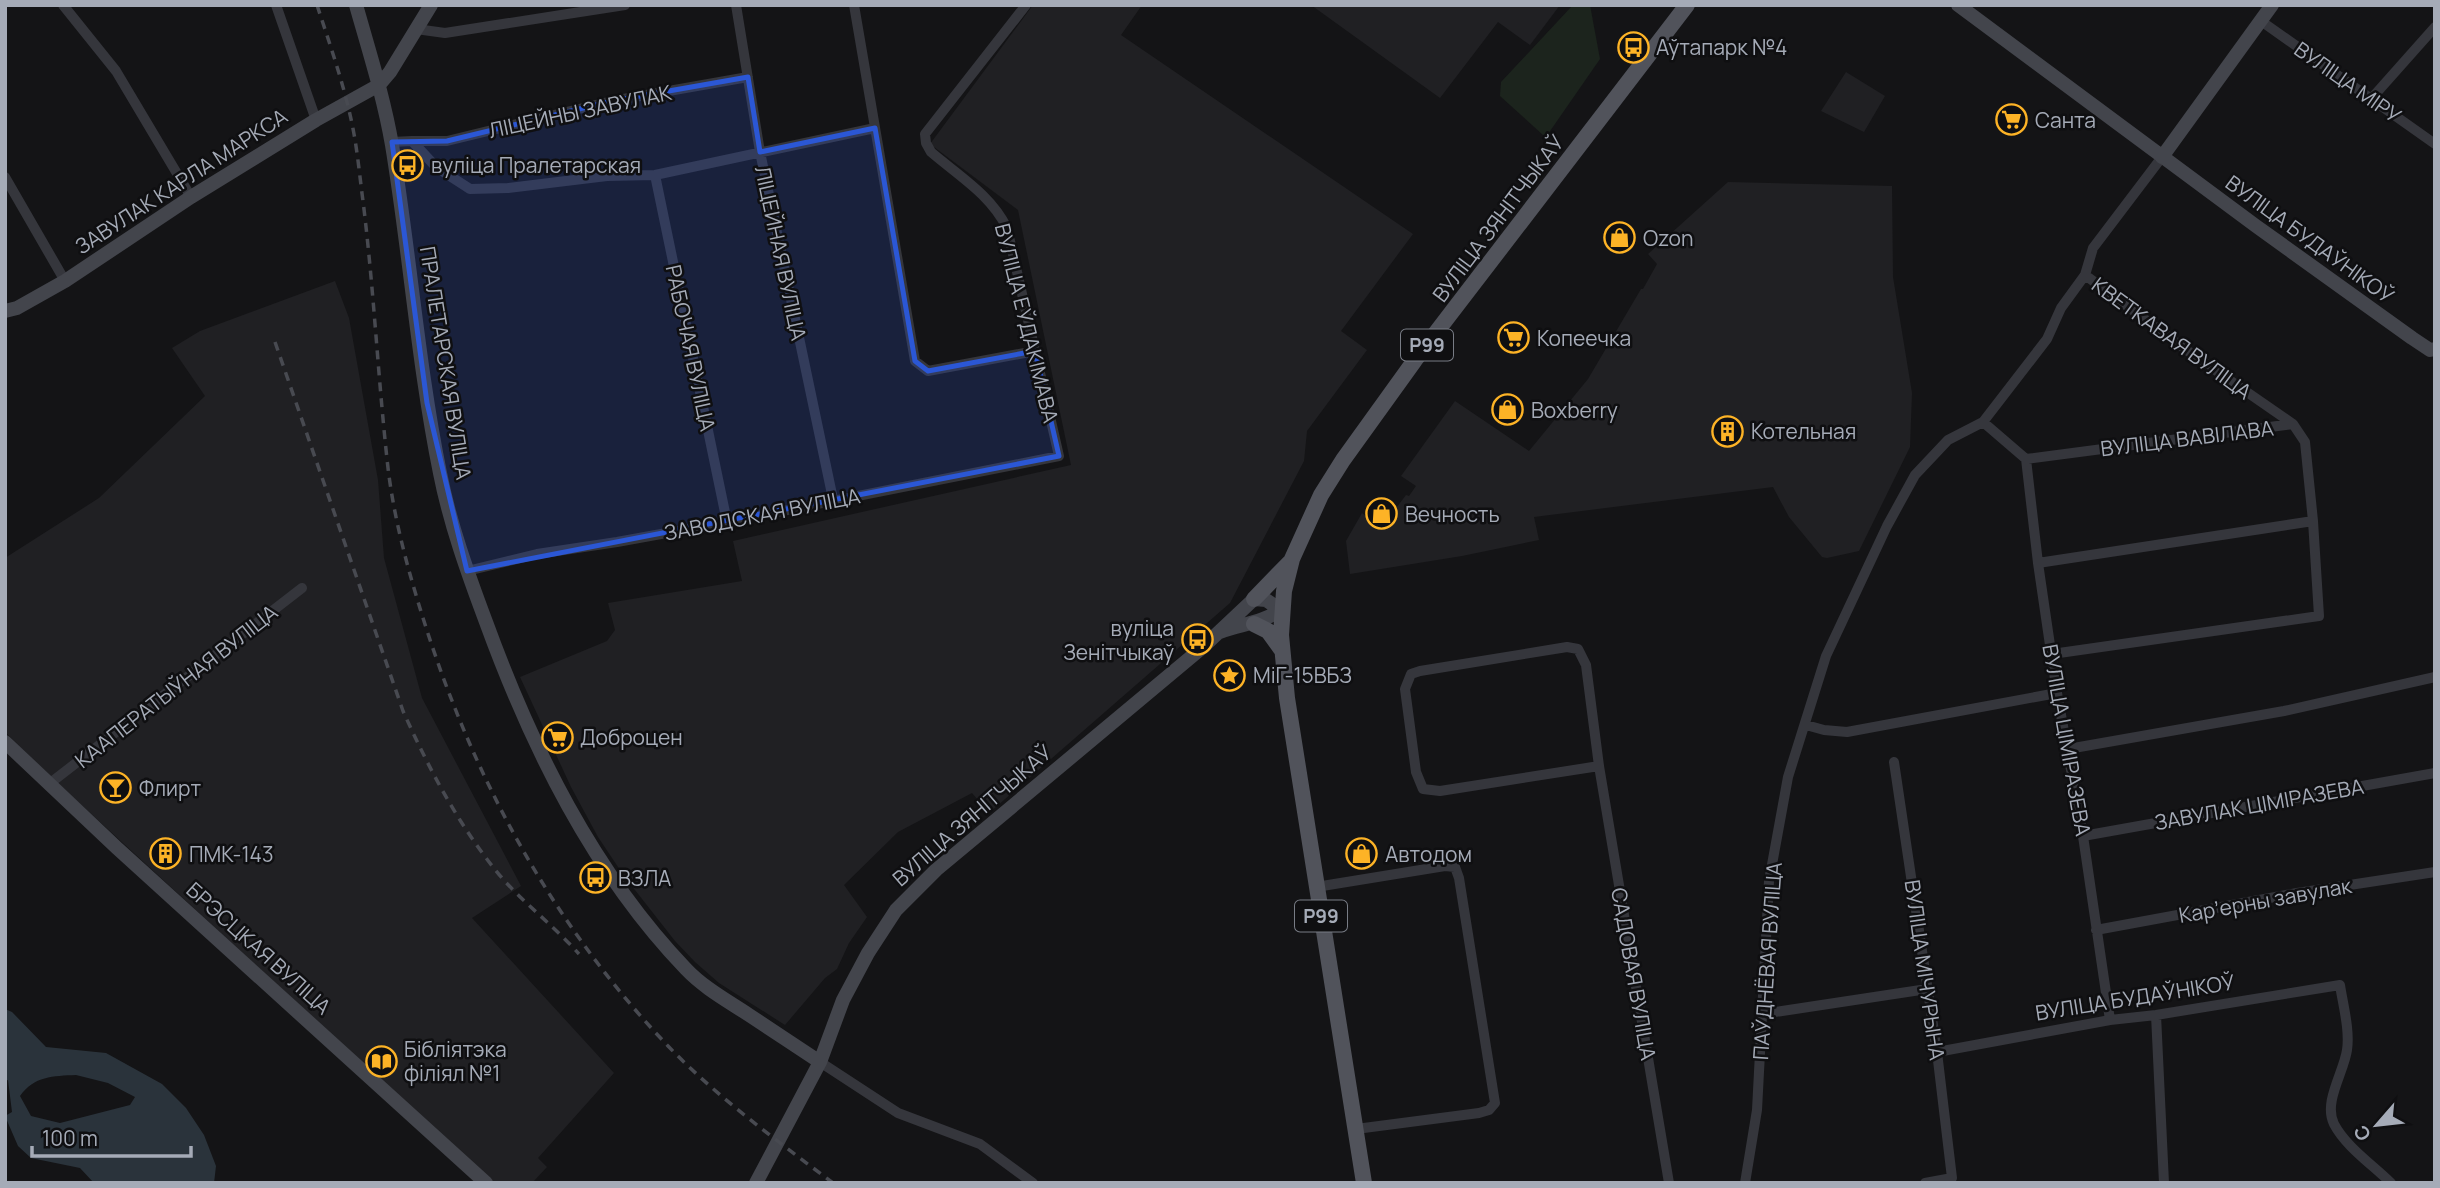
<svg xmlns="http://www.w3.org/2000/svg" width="2440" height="1188" viewBox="0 0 2440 1188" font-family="Manrope,sans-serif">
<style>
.built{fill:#202023}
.green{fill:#1c241d}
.water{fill:#2a333b;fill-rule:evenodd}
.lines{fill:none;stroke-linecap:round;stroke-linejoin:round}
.street{stroke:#35363c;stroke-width:10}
.secondary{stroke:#43454c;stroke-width:14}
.primary{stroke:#51535b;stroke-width:16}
.rail{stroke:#484a51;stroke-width:3.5;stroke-dasharray:9 7;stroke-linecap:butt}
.marked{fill:#2b57d5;fill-opacity:0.2;stroke:#2b57d5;stroke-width:5;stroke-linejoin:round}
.labels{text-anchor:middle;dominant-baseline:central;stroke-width:5;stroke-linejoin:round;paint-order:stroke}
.shield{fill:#0f0f11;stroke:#787c85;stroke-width:2}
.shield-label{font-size:19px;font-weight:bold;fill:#a5abb7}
.poi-label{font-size:21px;fill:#a5abb7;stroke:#0f0f11;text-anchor:start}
.street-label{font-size:21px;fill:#a5abb7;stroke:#0f0f11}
</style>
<rect width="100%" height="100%" fill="#141416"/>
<path class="built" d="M1033,5H1142L1121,35L1413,234L1341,331L1367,350L1307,431L1304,461L1230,603L989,813L972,793L898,832L844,885L867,917L849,943L837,969L825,978L785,1025L719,983L695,962L675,941L624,876L598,837L571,787L520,677L607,641L615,630L608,603L742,581L733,541L1071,465L1018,210L930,144Z
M1311,5H1560L1530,45L1498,22L1440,98Z
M1846,72L1885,96L1864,132L1821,111Z
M1728,182L1892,186L1893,277L1912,393L1910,447L1859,551L1827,558L1822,557L1789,517L1773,487L1534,517L1539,540L1462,556L1350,574L1346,541L1362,513L1381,528L1406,495L1409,496L1416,486L1401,476L1455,401L1529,451L1588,379L1641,289H1643L1657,264L1648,254Z
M335,281L349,318L378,480L384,558L422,698L521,886L472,918L614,1073L538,1158L547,1167L532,1183H493L51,777L5,732V558L99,498L205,396L172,348L200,331Z"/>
<path class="green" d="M1590,5L1600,59L1548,134L1543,135L1500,96L1501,82L1572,6Z"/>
<path class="water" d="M5,1009L12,1012L46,1047L106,1053L162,1084L186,1108L204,1135L216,1166L214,1183H94L80,1168L31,1158L18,1146L5,1116L12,1112L8,1080L5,1081ZM76,1075L108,1083L135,1097L130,1105L60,1123L31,1116L20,1096C34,1076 53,1076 76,1075Z"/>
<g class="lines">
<path class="street" d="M63,5L116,71L191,197
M276,5L316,120
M736,5L760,152L833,499
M854,5L915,361L928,371L1035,351
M2261,21L2435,144
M416,29L445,33L625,5
M2371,99L2435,27
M412,141H447L612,101L748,77
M392,142L412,141L436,167L470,189L508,188L607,176L655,175L875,128
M655,175L727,522
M5,177L65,281
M2085,275L2192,354L2293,424
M1983,422L2026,459L2293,424L2305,442L2313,521L2319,616L2052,654
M2026,459L2038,563L2057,693L2083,836L2110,1020
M2038,563L2313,521
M467,571L537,554L617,542L727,522L1059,456L1007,228C991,195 959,176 931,152L926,143L925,134L1026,5
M1806,725L1824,730L1847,732L2057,693
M2068,749L2284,711L2435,677
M1894,762L1937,1052L1952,1178L1925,1183
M1599,766L1586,665L1578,649L1567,647L1420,671L1411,674L1405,689L1416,772L1423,789L1440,791L1599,766L1669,1183
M49,784L302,588
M2083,836L2435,773
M1316,887L1445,866L1455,867L1459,878L1495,1103L1489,1110L1479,1113L1356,1129
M2096,930L2297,893L2435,872
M1762,1014L1927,989
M2156,1015L2164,1183
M1937,1052L2110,1020L2156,1015L2340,985C2343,1005 2350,1030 2347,1050C2344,1072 2323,1102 2334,1124C2346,1147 2373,1165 2391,1183
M820,1062L898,1113L980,1144L1033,1183
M1745,1183L1757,1110L1769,881L1788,777L1826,656L1887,526L1915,475L1948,440L1983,422L2047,339L2061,308L2085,275L2093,248L2162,157"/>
<path class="secondary" d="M356,5C369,51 384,98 392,145C410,254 418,365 440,473C450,524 468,574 486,622C532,748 593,872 686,969C704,988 728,1001 749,1015C773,1031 796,1046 820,1062
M1958,5L2256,226L2412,338L2430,350L2435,349
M2162,157L2272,5
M5,311L17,308L65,281L191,197L316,120L379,85L390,72L431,5
M5,742L117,848L486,1183
M756,1183L820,1062L843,1000L868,953L896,910L936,870L1203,647L1254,599L1266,600L1281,610C1262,623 1241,624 1220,632"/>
<path class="primary" d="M1254,599L1291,561
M1254,624L1268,631L1281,649
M1364,1183L1287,698L1281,635L1284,591L1292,559L1321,495L1343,460L1415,360L1687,5"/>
<path class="rail" d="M317,5C331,48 346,90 354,134C358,156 360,179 363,201C374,290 378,379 388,468C394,519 408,570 423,618C473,778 552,924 668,1046C717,1097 776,1140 833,1183
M275,342L403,711C430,771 460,828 502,878C526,905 555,927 579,954"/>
</g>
<path class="marked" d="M748,77L760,152L875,128L915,361L928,371L1035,351L1059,456L467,571L427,403L392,142L447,141L612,101Z"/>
<defs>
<symbol id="bus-ring" viewBox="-11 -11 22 22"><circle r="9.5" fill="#0f0f11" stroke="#fdb326" stroke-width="1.5"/><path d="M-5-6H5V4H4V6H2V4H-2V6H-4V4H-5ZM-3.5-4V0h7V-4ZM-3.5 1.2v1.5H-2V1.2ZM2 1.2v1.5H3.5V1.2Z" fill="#fdb326"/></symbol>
<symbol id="supermarket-ring" viewBox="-11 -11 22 22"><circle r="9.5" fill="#0f0f11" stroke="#fdb326" stroke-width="1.5"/><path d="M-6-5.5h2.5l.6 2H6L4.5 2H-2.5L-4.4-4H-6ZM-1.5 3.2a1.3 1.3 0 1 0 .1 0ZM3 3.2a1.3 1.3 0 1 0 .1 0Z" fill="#fdb326"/></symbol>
<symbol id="shop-ring" viewBox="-11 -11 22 22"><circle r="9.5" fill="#0f0f11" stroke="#fdb326" stroke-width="1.5"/><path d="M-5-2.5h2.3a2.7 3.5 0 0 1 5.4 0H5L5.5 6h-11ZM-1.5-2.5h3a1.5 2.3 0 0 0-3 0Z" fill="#fdb326"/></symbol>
<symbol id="building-ring" viewBox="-11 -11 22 22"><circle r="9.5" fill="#0f0f11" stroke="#fdb326" stroke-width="1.5"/><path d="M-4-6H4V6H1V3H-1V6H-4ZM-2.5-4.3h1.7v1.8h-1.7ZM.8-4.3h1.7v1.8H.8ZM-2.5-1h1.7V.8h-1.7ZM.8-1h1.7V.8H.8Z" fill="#fdb326"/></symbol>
<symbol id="sight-ring" viewBox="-11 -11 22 22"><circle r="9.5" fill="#0f0f11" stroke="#fdb326" stroke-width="1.5"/><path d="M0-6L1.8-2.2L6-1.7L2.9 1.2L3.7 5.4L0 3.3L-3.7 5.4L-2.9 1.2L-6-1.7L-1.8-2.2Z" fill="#fdb326"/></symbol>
<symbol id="bar-ring" viewBox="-11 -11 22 22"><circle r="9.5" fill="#0f0f11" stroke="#fdb326" stroke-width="1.5"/><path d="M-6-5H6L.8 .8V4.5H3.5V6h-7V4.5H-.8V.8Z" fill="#fdb326"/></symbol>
<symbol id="library-ring" viewBox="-11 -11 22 22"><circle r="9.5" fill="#0f0f11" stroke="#fdb326" stroke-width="1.5"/><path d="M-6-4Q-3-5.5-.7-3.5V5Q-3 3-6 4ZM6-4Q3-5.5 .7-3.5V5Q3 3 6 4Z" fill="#fdb326"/></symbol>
</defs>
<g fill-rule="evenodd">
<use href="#bus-ring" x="1616" y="30" width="35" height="35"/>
<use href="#supermarket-ring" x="1994" y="102" width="35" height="35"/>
<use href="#bus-ring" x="390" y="148" width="35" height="35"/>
<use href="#shop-ring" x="1602" y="220" width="35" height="35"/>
<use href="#supermarket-ring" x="1496" y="320" width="35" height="35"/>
<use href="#shop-ring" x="1490" y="392" width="35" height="35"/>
<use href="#building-ring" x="1710" y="414" width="35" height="35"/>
<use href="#shop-ring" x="1364" y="496" width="35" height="35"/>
<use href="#bus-ring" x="1180" y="622" width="35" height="35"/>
<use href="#sight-ring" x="1212" y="658" width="35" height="35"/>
<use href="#supermarket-ring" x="540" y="720" width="35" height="35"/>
<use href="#bar-ring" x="98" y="770" width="35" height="35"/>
<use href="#building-ring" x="148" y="836" width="35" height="35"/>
<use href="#shop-ring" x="1344" y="836" width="35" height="35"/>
<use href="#bus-ring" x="578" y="860" width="35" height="35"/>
<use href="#library-ring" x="364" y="1044" width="35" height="35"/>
</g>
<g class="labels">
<g class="shield">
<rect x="1401" y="329.5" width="52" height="31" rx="5"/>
<rect x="1295" y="900.5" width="52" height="31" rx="5"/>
</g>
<g class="shield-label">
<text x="1427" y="345">Р99</text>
<text x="1321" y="916">Р99</text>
</g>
<g class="poi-label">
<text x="1656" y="47">Аўтапарк №4</text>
<text x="2035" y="120">Санта</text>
<text x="431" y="165">вуліца Пралетарская</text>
<text x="1643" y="238">Ozon</text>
<text x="1537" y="338">Копеечка</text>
<text x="1531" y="410">Boxberry</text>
<text x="1751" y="431">Котельная</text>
<text x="1405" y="514">Вечность</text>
<text x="1174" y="628" text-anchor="end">вуліца<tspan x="1174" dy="24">Зенітчыкаў</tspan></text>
<text x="1253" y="675">МіГ-15ВБЗ</text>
<text x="580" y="737">Доброцен</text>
<text x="139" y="788">Флирт</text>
<text x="189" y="854">ПМК-143</text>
<text x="1385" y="854">Автодом</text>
<text x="618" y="878">ВЗЛА</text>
<text x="404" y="1049">Бібліятэка<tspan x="404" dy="24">філіял №1</tspan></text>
</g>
<g class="street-label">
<text transform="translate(2348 82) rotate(35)">ВУЛІЦА МІРУ</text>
<text transform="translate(580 111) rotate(-12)">ЛІЦЕЙНЫ ЗАВУЛАК</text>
<text transform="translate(181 181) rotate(-33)">ЗАВУЛАК КАРЛА МАРКСА</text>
<text transform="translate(1498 218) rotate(-53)">ВУЛІЦА ЗЯНІТЧЫКАЎ</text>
<text transform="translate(2310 239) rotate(36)">ВУЛІЦА БУДАЎНІКОЎ</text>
<text transform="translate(781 253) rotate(78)">ЛІЦЕЙНАЯ ВУЛІЦА</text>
<text transform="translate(1027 323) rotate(76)">ВУЛІЦА ЕЎДАКІМАВА</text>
<text transform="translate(2172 338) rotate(36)">КВЕТКАВАЯ ВУЛІЦА</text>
<text transform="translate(691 348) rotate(78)">РАБОЧАЯ ВУЛІЦА</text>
<text transform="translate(446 363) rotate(81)">ПРАЛЕТАРСКАЯ ВУЛІЦА</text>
<text transform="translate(2187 438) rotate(-7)">ВУЛІЦА ВАВІЛАВА</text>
<text transform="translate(762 514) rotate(-11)">ЗАВОДСКАЯ ВУЛІЦА</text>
<text transform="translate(176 686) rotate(-38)">КААПЕРАТЫЎНАЯ ВУЛІЦА</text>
<text transform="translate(2067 740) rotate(80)">ВУЛІЦА ЦІМІРАЗЕВА</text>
<text transform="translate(2259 804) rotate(-10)">ЗАВУЛАК ЦІМІРАЗЕВА</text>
<text transform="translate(972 815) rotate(-41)">ВУЛІЦА ЗЯНІТЧЫКАЎ</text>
<text transform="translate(2265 900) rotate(-10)">Карʼерны завулак</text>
<text transform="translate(259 948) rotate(42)">БРЭСЦКАЯ ВУЛІЦА</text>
<text transform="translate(1767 961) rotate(-86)">ПАЎДНЁВАЯ ВУЛІЦА</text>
<text transform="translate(1925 970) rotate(82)">ВУЛІЦА МІЧУРЫНА</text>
<text transform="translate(1634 974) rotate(80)">САДОВАЯ ВУЛІЦА</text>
<text transform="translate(2135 997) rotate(-9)">ВУЛІЦА БУДАЎНІКОЎ</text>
</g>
</g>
<rect width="2440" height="1188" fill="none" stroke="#a5abb7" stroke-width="14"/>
<g transform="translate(2377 1125) rotate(242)" stroke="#0f0f11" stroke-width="5" paint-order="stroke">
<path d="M0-5L12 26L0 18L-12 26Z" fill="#a5abb7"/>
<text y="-10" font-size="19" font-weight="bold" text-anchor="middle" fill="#a5abb7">С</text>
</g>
<path d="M32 1146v10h159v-10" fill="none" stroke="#a5abb7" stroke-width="3.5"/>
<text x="42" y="1146" font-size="21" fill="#a5abb7" stroke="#0f0f11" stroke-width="5" paint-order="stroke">100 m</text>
</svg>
